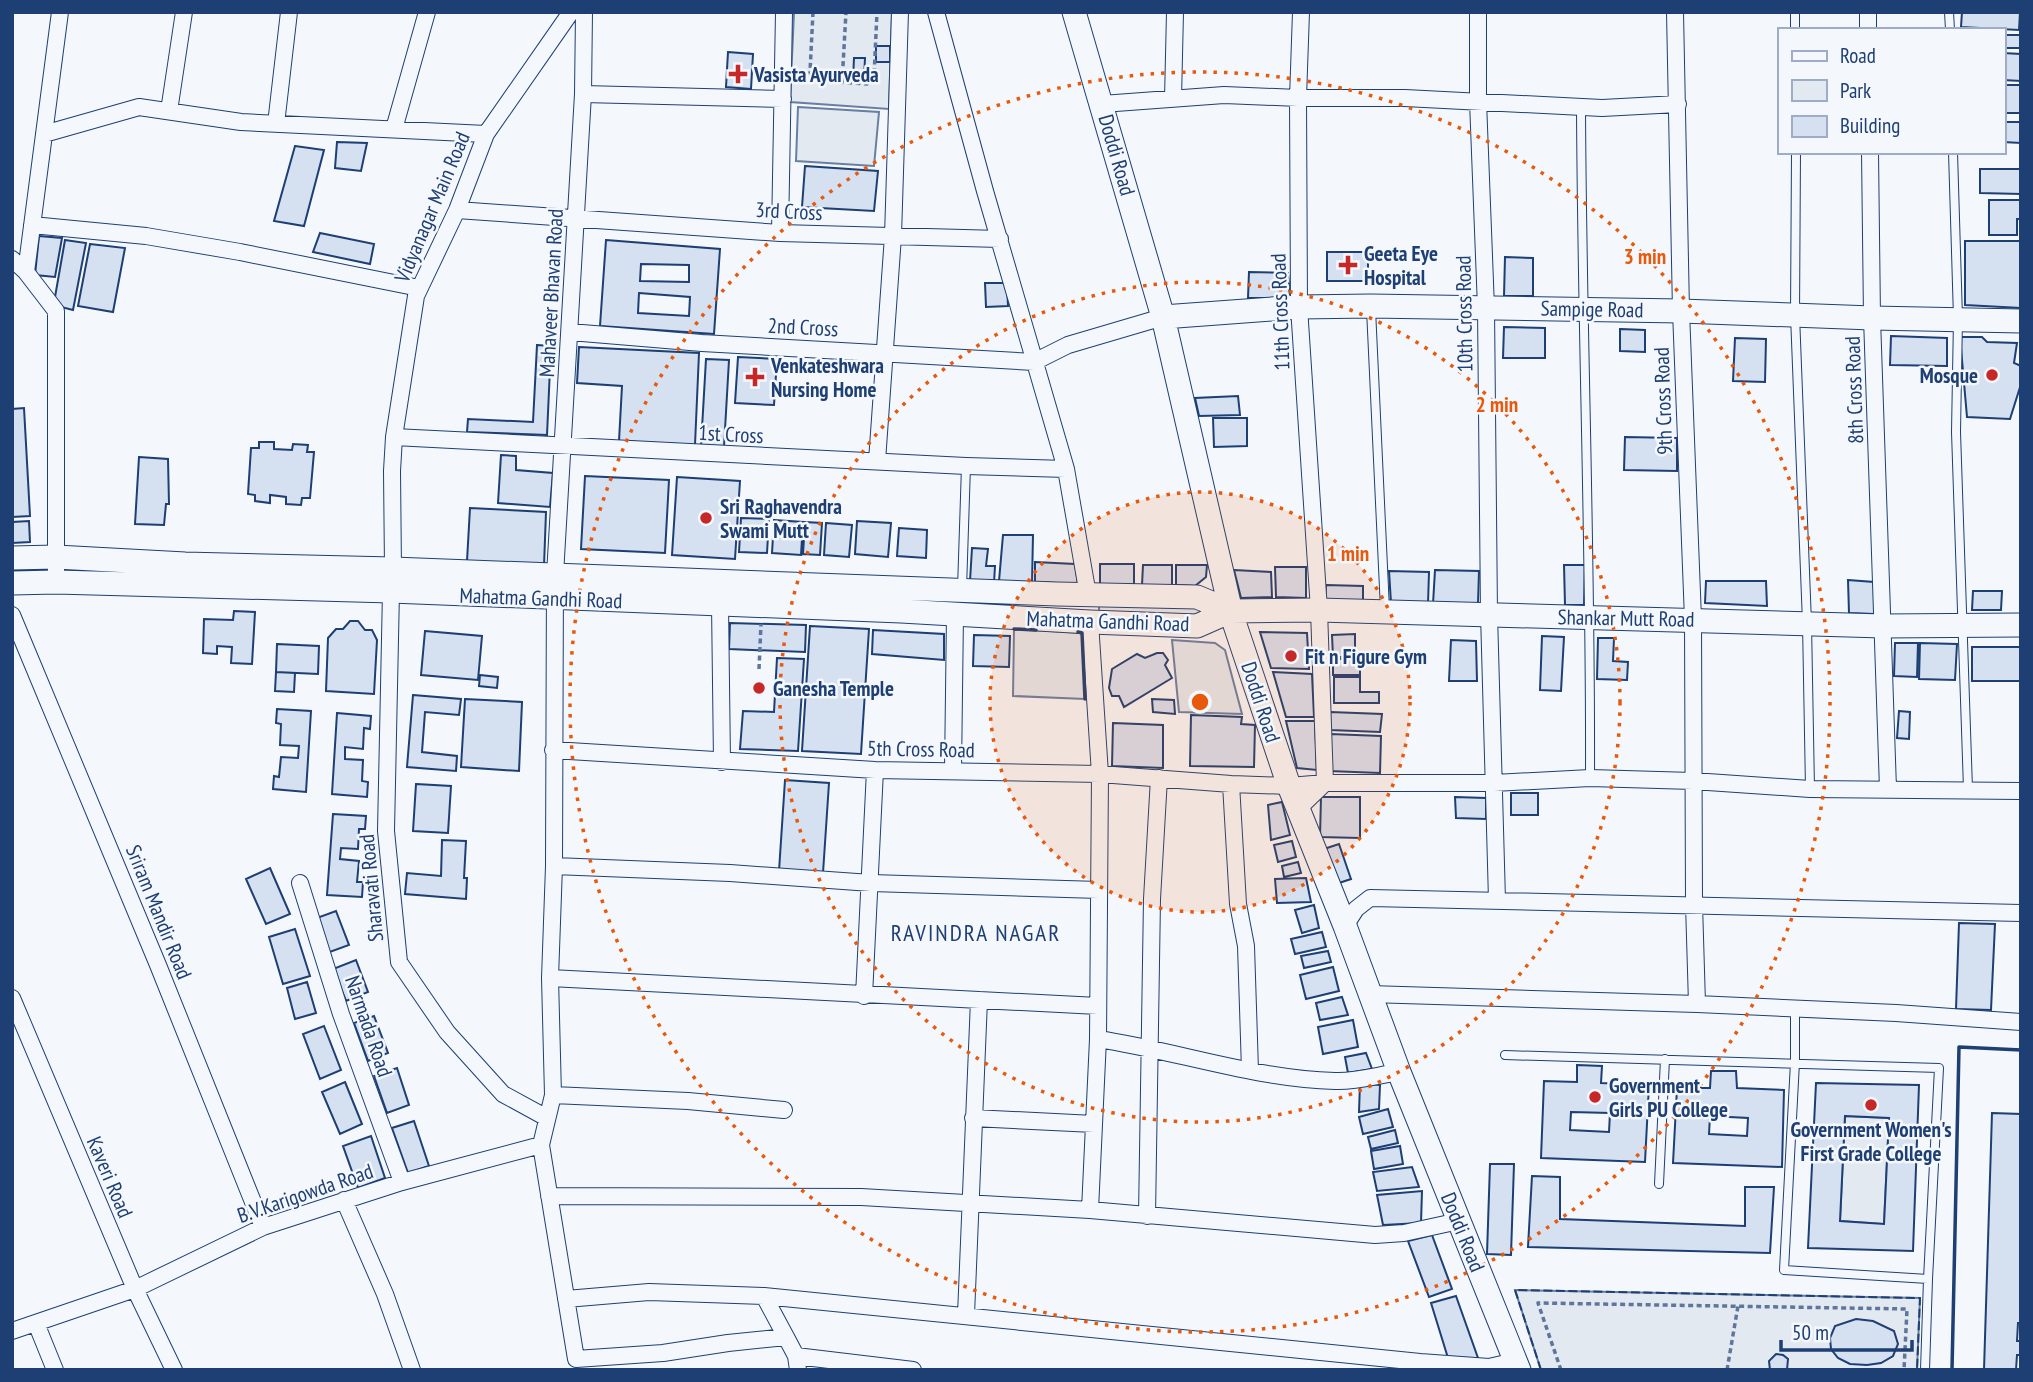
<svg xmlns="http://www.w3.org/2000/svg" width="2033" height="1382" viewBox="0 0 2033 1382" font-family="'PT Sans Narrow',sans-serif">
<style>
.green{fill:#e3e9f0;stroke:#687fa3;stroke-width:2}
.building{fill:#d5e0f0;stroke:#1d3f73;stroke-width:2;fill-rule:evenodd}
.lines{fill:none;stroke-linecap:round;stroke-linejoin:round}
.lane-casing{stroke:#1d3f73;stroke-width:10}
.street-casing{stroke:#1d3f73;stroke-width:18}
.secondary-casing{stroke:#1d3f73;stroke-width:25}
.path{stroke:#5e769c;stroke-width:3.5;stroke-dasharray:5 3.5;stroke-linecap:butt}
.lane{stroke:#f4f7fb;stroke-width:8}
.street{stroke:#f4f7fb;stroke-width:16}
.secondary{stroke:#f4f7fb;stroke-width:23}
.fence{stroke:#1d3f73;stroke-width:2;stroke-dasharray:9 3.5;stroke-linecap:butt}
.wall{stroke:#1d3f73;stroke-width:3.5}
.ring{fill:none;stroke:#e8590c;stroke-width:3.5;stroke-dasharray:3.5 7}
.poi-dot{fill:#c62828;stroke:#f4f7fb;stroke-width:2.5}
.labels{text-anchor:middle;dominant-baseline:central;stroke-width:5;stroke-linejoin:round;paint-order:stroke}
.poi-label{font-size:21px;font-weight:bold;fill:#1d3f73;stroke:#f4f7fb;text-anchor:start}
.street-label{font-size:21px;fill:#1d3f73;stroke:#f4f7fb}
.neighbourhood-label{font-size:23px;letter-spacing:2px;fill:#1d3f73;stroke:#f4f7fb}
.centre{fill:#e8590c;stroke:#f4f7fb;stroke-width:3.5}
.ring-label{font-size:21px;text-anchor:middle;font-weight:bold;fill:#e8590c;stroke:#f4f7fb;stroke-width:5;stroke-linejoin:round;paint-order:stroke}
</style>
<rect width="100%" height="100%" fill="#f4f7fb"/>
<path class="green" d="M794,12H892L889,109L790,102Z
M798,107L879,112L874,166L796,161Z
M1099,603L1200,606V615L1099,613Z
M1014,629L1082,633L1085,699L1013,696Z
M1172,640L1215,643L1225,650L1242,714L1179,712Z
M1845,1116L1889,1118L1884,1224L1840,1221Z
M1515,1290L1920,1298L1917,1370H1541Z"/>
<path class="building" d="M1962,12H2020L2019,30L1961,27Z
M2003,35H2021V48H2003Z
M876,46H890V62H876Z
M728,52L753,54L751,89L726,87Z
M2003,53L2021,54V81L2003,80Z
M854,58H865L864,80H853Z
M2003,85H2021V113H2003Z
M2003,122H2021V143L2003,142Z
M337,142L367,143L361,171L335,168Z
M295,146L324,150L304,226L274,221Z
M805,166L878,171L874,211L802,207Z
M1980,169H2021V194L1980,193Z
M1989,200H2021V219H2017V235H1989Z
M320,233L374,244L370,264L313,252Z
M39,236L62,238L55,277L35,275Z
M65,240L86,243L73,310L57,306L55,297Z
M606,240L720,249L714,334L600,326ZM641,264L689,265V282L640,281ZM639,293L690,297L689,316L638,313Z
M1965,241H2021V308L1965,305Z
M90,244L125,248L113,312L78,306Z
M1327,252H1368V281H1327Z
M1505,257L1533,258V296H1504Z
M1249,272L1288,273L1290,298H1248Z
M985,283H1007L1008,306L986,307Z
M1504,327L1545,328V358H1503Z
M1620,329L1645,330V352L1620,351Z
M1891,336L1947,338V366L1890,365Z
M1960,337H1982L1987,342L2017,343L2014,363L2021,366V384L2010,419L1967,417Z
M1735,338L1766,339L1765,382L1733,381Z
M537,345L551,346L547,435L467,432L468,419L533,422Z
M579,347L699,353L695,445L619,441L622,386L577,383Z
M738,357L777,359L774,405L735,403Z
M706,359L729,360L724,447L701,446Z
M1238,396L1240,415L1199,416L1195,398Z
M24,408L30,516L12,517V409Z
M1213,418H1247V446L1214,447Z
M1625,437L1677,438V471L1624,470Z
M259,442H274V449L292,450L293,444L308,445L307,452H314L310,498H302L301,505L286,504V497L270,495V503L255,501V495L248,494L251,448H259Z
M501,455L516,456V470L553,473L550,507L498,503Z
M139,457L168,459L169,504H166L164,525L135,524Z
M585,476L669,480L665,553L581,549Z
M677,477L740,481L735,559L672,555Z
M470,508L546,512L544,566L467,561Z
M741,518L769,519L767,553L739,552Z
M774,520L803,522L801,555L772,553Z
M29,521L30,542L12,543V522Z
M857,521L891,523L888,557L855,554Z
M805,522L822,523L820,555L803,554Z
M826,523L852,525L849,557L824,555Z
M899,528L927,530L926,558L897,556Z
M1003,535H1033L1032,583L999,581Z
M972,548L988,549L986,566H995L994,583L970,581Z
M1035,562L1075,564L1078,584L1035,582Z
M1100,564H1134V584L1100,585Z
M1143,565H1172V585H1142Z
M1176,565H1207L1206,577L1195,586L1176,585Z
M1564,565H1585L1584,605H1565Z
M1275,567H1306V598L1276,597Z
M1234,570L1271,572L1272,597L1241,598Z
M1435,570L1479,571L1478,604H1433Z
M1389,571L1429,572L1428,604L1391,603Z
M1848,580L1874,582V614L1849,613Z
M1706,581H1766L1767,606L1705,603Z
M1326,585L1363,586V604L1325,603Z
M1973,591H2002L2001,610H1972Z
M234,611L255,612L252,664L231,663L232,647L217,646V654L203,653L204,619L233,620Z
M350,621H358L365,630H372L377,640L374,694L326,691L328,638L336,629H343Z
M730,623L806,625L805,652L729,649Z
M810,626L869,629L861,754L802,751Z
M873,630L944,634V660L872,654Z
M425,631L482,636L478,680L421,675Z
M1260,632L1307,633L1309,669L1271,668Z
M1355,634V657H1333L1332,635Z
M974,635L1010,636L1009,667L973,666Z
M1542,636L1564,637L1561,691L1540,690Z
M1598,638H1614L1613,661L1628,662L1627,680L1597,679Z
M1451,640L1476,641L1477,681H1449Z
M1895,643H1918L1917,677L1894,676Z
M1920,643L1957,644L1955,680L1919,679Z
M277,644L319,646L318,674L276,672Z
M1972,647H2021V681H1972Z
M1157,653H1163L1168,660L1165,665L1172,678L1124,707L1119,696H1112L1109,688L1112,669L1137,654L1145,658Z
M777,658L804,659L798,751L740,749L743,711L774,712Z
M1333,659H1360V675H1333Z
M276,672L295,673L294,692L275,691Z
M1273,672L1312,674L1314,717H1286Z
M480,675L498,677L497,688L479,686Z
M1334,677H1360V692H1379V703H1334Z
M413,695L461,699L459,715L425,712L422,752L457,756L456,771L407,767Z
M465,699L522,702L519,771L461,767Z
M1152,699L1174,700L1175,714L1153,712Z
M277,709L311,711L306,792L273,789L274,776L279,777L281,757L298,758L299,746L280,745L281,724L276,723Z
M1899,711L1910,712L1909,739L1897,738Z
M1330,712L1382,714L1380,732L1330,730Z
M337,713L371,716L370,729L364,728L363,749L345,747V759L363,760L362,781L368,782L367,797L332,794Z
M1191,715L1242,717L1241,724L1255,725L1254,767L1190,766Z
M1286,721H1315L1317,770L1297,768Z
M1113,723L1163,725V768L1112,766Z
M1330,734L1381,736L1380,773L1329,771Z
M785,780L829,783L823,873L779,871Z
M416,784L451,786L448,833L413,831Z
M1511,793H1538V815H1511Z
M1321,797H1360V838L1320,837Z
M1455,797L1486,798V819L1456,818Z
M1282,802L1290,835L1271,840L1268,805Z
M333,814L366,816L365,829H359L358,849L341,848L340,859L359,861L357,882H363L362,897L327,895Z
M442,840L466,841L464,878H467L466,899L405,894L407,873L441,876Z
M1292,841L1296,857L1278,862L1274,845Z
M1339,844L1351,879L1336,884L1324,849Z
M1298,862L1301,873L1284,877L1282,866Z
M270,868L290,914L266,924L246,879Z
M1306,878L1311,902L1277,903L1275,879Z
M1314,905L1319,928L1302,933L1295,910Z
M336,911L349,945L327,953L314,919Z
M1959,923L1995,924L1991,1010L1956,1009Z
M295,929L310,976L283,984L269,937Z
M1322,932L1326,947L1295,954L1291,939Z
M1328,951L1331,962L1304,968L1301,956Z
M356,960L368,992L346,1001L333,969Z
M1333,967L1339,991L1306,999L1300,975Z
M307,982L316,1013L295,1019L287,988Z
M1342,997L1348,1015L1320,1020L1316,1003Z
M374,1016L388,1053L368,1061L354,1023Z
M1353,1020L1358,1047L1323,1054L1318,1027Z
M324,1026L341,1070L320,1079L303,1034Z
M1366,1053L1372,1069L1348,1073L1345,1057Z
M1577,1065L1602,1066L1601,1083L1649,1085L1645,1162L1541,1158L1544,1081L1577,1082ZM1571,1112L1610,1113L1609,1132L1570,1130Z
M397,1068L409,1105L387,1113L374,1076Z
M1711,1071H1736L1737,1088L1784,1090L1782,1167L1673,1163L1677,1088H1710ZM1710,1116L1748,1118L1747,1136L1709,1134Z
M345,1082L362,1124L340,1134L322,1092Z
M1360,1083L1380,1085L1379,1109L1359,1112Z
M1816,1083L1919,1085L1913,1251L1808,1248ZM1845,1116L1889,1118L1884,1224L1840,1221Z
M1388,1109L1393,1127L1363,1134L1359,1117Z
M1992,1113L2021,1114V1323H2018L2017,1341H2021V1355H2017L2016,1370H1984Z
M414,1121L429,1166L408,1173L392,1128Z
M1395,1130L1398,1143L1371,1149L1368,1137Z
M371,1136L385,1178L358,1188L343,1146Z
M1400,1146L1403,1164L1374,1169L1371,1151Z
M1490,1164H1514L1511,1255L1487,1254Z
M1412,1167L1419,1187L1377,1191L1373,1172Z
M1532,1176L1560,1177V1219L1745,1226V1187H1774L1770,1253L1528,1247Z
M1422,1191L1421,1223L1383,1225L1377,1195Z
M1432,1235L1452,1289L1429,1297L1408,1241Z
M1456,1296L1478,1358H1448L1431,1303Z
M1856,1319L1873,1321L1894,1331L1898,1344L1893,1356L1881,1363L1867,1365L1850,1364L1838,1358L1831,1349L1830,1338L1835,1326Z
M1776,1354L1783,1355L1788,1359L1787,1370H1770L1769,1361Z"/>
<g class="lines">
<defs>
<path id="lane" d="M1949,12L1950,30
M1795,30V12
M1581,107C1582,330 1591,554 1590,778
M1796,152L1795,315L1807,623L1810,789
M1953,152L1958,318L1956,432L1968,789
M1371,309L1385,610
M962,589L966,466
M1795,1009V1062L1784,1270L1928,1279L1925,1370
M1505,1055L1939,1068L1928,1279
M1659,1184L1665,1059"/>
<path id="street" d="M584,12L583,94L555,575L554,866L550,978L553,1095L541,1145L576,1359L663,1353L728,1343L786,1337L796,1356L798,1370
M936,12L985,191L1066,469L1088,595
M1478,12V101L1486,308L1489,614L1497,900
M1675,12L1681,311L1693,619L1694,904L1697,1004
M1868,12V30
M583,94L783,99
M1173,99L1175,12
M1102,104L1224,95L1298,98H1405L1602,108L1678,104
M169,111L184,12
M276,124L289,12
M394,129L427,12
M44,134L139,107L241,122L486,134
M1870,152L1872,318L1888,789
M457,210L780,233L1000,239
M32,225L146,236L240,252L419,288
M780,233L784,12
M12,259L26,272
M570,332L702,343L1034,362L1068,345L1163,317
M394,437L966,466L1066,469
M877,461L893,236L900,12
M393,569L392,471L394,437L416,296L457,210L486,134L571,12
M56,582V311L26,272L60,12
M391,591L386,831L399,962L447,1032L503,1094L547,1118
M720,604L722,762
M12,615L158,965L263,1227
M1090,622L1100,774L1098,1039C1177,1051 1255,1079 1335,1081C1356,1082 1378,1075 1399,1072
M553,750L875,770L1100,774L1231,784L1289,786L1325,783H1494L1590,778L1693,781L1810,789L2021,791
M953,771L955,614
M1231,784L1238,904L1246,946L1250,1070
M1298,809L1325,783L1319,610L1299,307L1298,98L1301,12
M554,866L730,873L871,883L1099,890
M300,883L341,1014L402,1182
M1345,926L1356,909L1370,898L2021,913
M550,978L1098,1006
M1369,994L1697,1004L1896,1013L2021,1022
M864,996L875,770
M12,998L135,1289L174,1370
M553,1095L688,1101L784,1110
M973,1118L1094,1124
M549,1196L861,1197L1090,1210L1375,1235L1404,1233L1459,1221
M344,1200L385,1294L412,1370
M1090,1210L1098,1039
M1147,1216L1152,899L1159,778
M764,1296L786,1337
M566,1299L649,1292L764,1296L1420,1362L1489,1367L1515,1361
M966,1315L979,1000
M36,1323L55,1370
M12,1331L135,1289L263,1227L402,1182L541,1145
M796,1356L913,1370"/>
<path id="secondary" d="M1074,12L1163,317L1232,616L1289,786L1345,926L1399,1072L1519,1370
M1163,317L1299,307L1371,306L1681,311L1872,318L2021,321
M12,558L56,557L185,564L393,569L1057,594L1197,597L1231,611
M12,583L56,582L391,591L901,611L1090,622L1197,626L1231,611L1319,610L1883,626L2021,625"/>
</defs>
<use href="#lane" class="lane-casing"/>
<use href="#street" class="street-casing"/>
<use href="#secondary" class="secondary-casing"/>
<path class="path" d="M813,12L810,72L813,79L820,81L867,84L874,77L877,12
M842,83L846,12
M759,669L761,624
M1561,1370L1538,1303L1907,1309L1904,1370
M1727,1370L1738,1306"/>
<use href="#lane" class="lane"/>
<use href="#street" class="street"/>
<use href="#secondary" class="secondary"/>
<path class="fence" d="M1541,1370L1515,1290L1920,1298L1917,1370"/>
<path class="wall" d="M1014,629L1036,630
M1078,632L1082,633L1085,699
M1952,1370L1959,1047L2021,1050"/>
</g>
<circle cx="1200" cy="702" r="210" fill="#e8590c" fill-opacity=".12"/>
<g class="ring">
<circle cx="1200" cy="702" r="210"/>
<circle cx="1200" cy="702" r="420"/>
<circle cx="1200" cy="702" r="630"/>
</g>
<g class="poi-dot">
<path d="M734.5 63.5h7v7h7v7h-7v7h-7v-7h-7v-7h7z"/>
<path d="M1344.5 254.5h7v7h7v7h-7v7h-7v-7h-7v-7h7z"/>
<circle cx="1992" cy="375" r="7"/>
<path d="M751.5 366.5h7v7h7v7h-7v7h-7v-7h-7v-7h7z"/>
<circle cx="706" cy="518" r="7"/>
<circle cx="1291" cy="656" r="7"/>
<circle cx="759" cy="688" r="7"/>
<circle cx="1595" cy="1097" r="7"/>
<circle cx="1871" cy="1105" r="7"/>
</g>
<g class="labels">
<g class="poi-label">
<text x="754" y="74">Vasista Ayurveda</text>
<text x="1364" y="253">Geeta Eye<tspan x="1364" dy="24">Hospital</tspan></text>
<text x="771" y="365">Venkateshwara<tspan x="771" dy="24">Nursing Home</tspan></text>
<text x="1978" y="375" text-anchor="end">Mosque</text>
<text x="720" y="506">Sri Raghavendra<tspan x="720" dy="24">Swami Mutt</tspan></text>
<text x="1305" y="656">Fit n Figure Gym</text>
<text x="773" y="688">Ganesha Temple</text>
<text x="1609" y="1085">Government<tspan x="1609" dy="24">Girls PU College</tspan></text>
<text x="1871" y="1129" text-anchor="middle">Government Women's<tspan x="1871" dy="24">First Grade College</tspan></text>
</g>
<g class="street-label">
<text transform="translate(1117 155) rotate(74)">Doddi Road</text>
<text transform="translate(432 207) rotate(-67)">Vidyanagar Main Road</text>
<text transform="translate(789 211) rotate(3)">3rd Cross</text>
<text transform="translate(551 293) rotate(-87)">Mahaveer Bhavan Road</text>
<text transform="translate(1592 309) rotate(1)">Sampige Road</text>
<text transform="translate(1280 312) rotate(-92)">11th Cross Road</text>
<text transform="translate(1464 314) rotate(-91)">10th Cross Road</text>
<text transform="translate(803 327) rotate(3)">2nd Cross</text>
<text transform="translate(1854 390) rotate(-92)">8th Cross Road</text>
<text transform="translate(1663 401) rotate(-92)">9th Cross Road</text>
<text transform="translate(731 434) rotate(3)">1st Cross</text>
<text transform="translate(541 598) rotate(2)">Mahatma Gandhi Road</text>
<text transform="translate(1626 618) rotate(1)">Shankar Mutt Road</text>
<text transform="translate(1108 621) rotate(2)">Mahatma Gandhi Road</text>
<text transform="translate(1261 702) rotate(72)">Doddi Road</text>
<text transform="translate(921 749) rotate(1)">5th Cross Road</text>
<text transform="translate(371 888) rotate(-95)">Sharavati Road</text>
<text transform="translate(159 912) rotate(68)">Sriram Mandir Road</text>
<text transform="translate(369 1026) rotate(71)">Narmada Road</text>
<text transform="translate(110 1177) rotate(67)">Kaveri Road</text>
<text transform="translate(305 1193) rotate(-19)">B.V.Karigowda Road</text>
<text transform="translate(1463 1232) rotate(68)">Doddi Road</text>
</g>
<g class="neighbourhood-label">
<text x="976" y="932">RAVINDRA NAGAR</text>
</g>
</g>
<circle cx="1200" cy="702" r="10" class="centre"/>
<g class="ring-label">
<text x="1645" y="264">3 min</text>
<text x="1497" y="412">2 min</text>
<text x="1348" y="561">1 min</text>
</g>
<rect width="2033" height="1382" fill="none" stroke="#1d3f73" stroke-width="28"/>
<rect x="1778" y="28" width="228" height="126" fill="#f4f7fb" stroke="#9eadc5" stroke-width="2"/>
<rect x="1792" y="51" width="35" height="10" fill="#f4f7fb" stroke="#9eadc5" stroke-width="2"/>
<text x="1840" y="63" font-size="21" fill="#1d3f73">Road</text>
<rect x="1792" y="80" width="35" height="21" fill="#e3e9f0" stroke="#9eadc5" stroke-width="2"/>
<text x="1840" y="98" font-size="21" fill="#1d3f73">Park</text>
<rect x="1792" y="116" width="35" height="21" fill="#d5e0f0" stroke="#9eadc5" stroke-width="2"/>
<text x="1840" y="133" font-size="21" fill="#1d3f73">Building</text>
<path d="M1781 1340v10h131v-10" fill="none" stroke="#1d3f73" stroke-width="3.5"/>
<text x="1792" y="1340" font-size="21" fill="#1d3f73" stroke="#f4f7fb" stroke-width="5" paint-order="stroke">50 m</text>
</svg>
